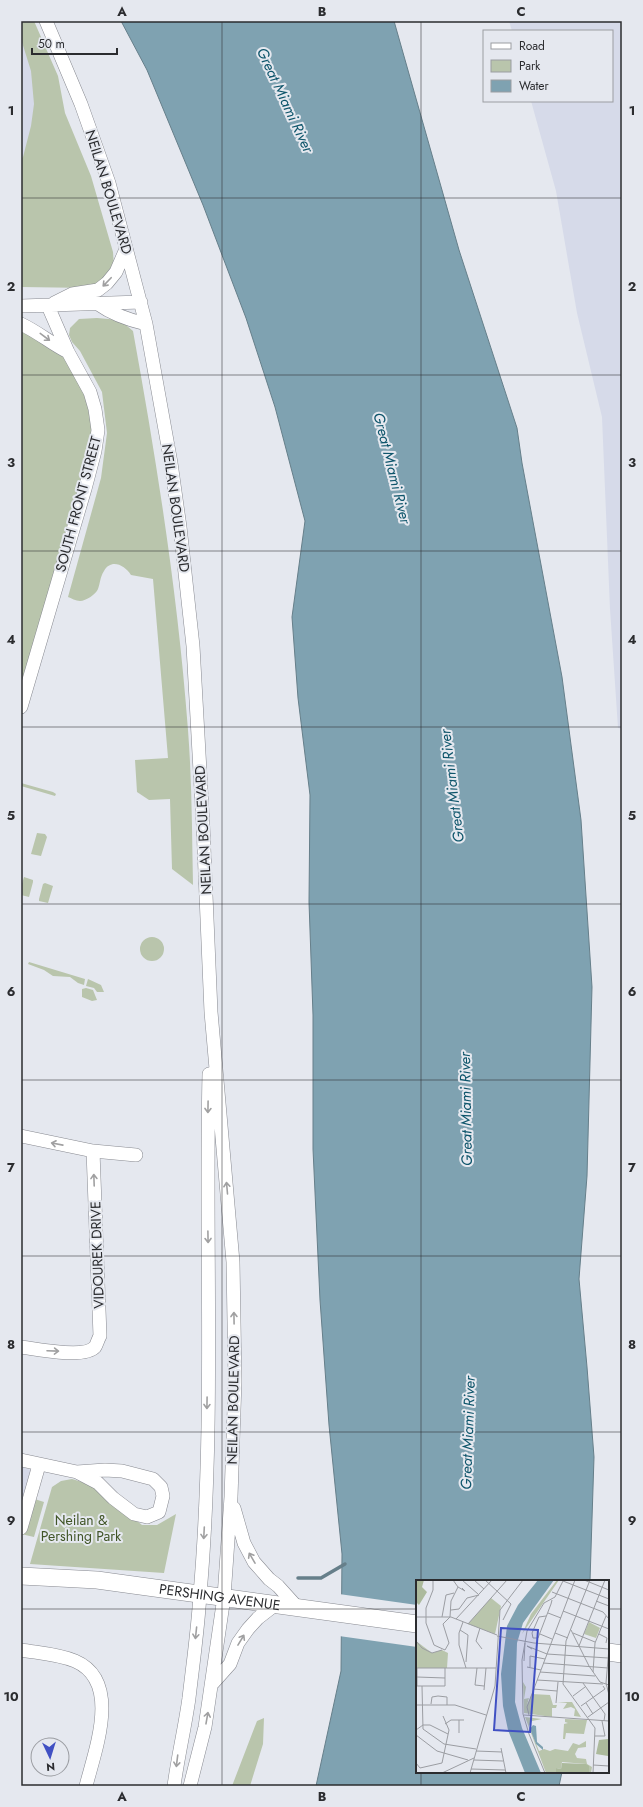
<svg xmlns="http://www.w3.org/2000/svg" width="643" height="1807" viewBox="0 0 643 1807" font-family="Jost,sans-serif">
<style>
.built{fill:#d6dae9}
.green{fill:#b9c5ac}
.water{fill:#7fa2b1;stroke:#667f8a}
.pier{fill:#e5e8ef}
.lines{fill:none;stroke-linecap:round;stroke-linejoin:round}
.stream{stroke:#667f8a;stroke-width:3.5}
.minor-casing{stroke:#888a91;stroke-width:14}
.major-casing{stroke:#888a91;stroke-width:18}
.minor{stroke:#fff;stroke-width:13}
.major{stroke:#fff;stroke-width:17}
.oneway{stroke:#a0a0a1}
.grid{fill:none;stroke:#2b2c2f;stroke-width:1;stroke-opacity:0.55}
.labels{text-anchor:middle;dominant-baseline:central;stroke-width:4;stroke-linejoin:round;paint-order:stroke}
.street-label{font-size:14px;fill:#2b2c2f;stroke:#e5e8ef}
.park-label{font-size:14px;fill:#415527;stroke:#e5e8ef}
.water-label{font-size:15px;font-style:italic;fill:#0e556b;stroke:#e5e8ef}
.inset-road{fill:none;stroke:#9b9da2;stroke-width:1}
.view{fill:#4050c3;fill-opacity:0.15;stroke:#4050c3;stroke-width:2}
.inset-edge{fill:none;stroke:#2b2c2f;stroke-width:2}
.neatline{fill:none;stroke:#2b2c2f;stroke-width:1.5}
.grid-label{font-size:13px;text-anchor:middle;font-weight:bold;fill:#2b2c2f}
</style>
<rect width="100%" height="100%" fill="#e5e8ef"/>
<path class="built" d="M509,21H622V729L618,728L610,609L602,417L577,313L556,191L531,101H612V31H512Z
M21,37L62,152L21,161Z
M21,1467L32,1470L21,1502Z"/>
<path class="green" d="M21,21H34L58,76L65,113L91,176L113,252L114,266L103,282L90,288L21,287V159L23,157L31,126L34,104L31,71L21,39Z
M97,318L120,320L133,331C157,463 178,596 188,730C192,782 192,834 193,885L172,869L170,799L149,800L137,792L135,760L168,758L153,579L131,575C125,565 111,558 104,571C100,577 100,584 98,589C96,594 86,601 80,601C76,601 71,598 68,597L101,478L107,433L102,392L80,351L72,342L69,335L70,328L79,319Z
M21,324L68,352L98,430L21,687Z
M21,783L53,792L56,794L55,796L21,786Z
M37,833L45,834L47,837L41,856L31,854Z
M24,877L33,880V882L29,897L21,895V887Z
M45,883L53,886L48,903L39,901V899L43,884Z
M140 949a12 12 0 1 1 24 0a12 12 0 1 1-24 0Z
M29,962L85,979L84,985L78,983L70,977L53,976L44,970L28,964Z
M88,979L101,985L104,992H97L94,988L86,986Z
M86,988L93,990L97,1000L92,1001L82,997V989Z
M72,1479L92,1485L142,1525H157L176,1514L164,1573L30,1564L52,1487L61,1481Z
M25,1496L44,1502L34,1537L21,1534Z
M264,1718L263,1744L250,1786H232L257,1721Z"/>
<path class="water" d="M121,21H394L459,250L517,428L522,463L562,677L581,820L592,987L587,1176L579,1279L587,1367L594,1457L590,1581H417V1772H562L559,1786H316L341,1671L342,1554L329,1425L320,1300L313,1149V1015L309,902L310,795L298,698L292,617L305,521L275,407L246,318L203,205L147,70Z"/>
<path class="pier" d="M339,1594L417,1605V1647L339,1636Z"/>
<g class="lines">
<path class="stream" d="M298,1578H321L345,1564"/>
<defs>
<path id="minor" d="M46,21L81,104L109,183L146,324L171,463L180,527L193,646L203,825L211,1012L233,1262L235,1381L231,1497L224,1597L205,1727L190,1786
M54,303L72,294L98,290L107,283L116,272L126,249
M98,304C112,314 129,320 146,324
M21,306L141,302
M21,324C38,332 52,344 68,352
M21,707L85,489L95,451L98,430L95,409L90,392L68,352L48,306
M21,1136L93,1151L136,1155
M21,1347C36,1349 84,1359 95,1347C97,1344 98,1339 100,1336L93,1151
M21,1460L77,1472L105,1470L122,1471L153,1479L161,1487L163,1496L159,1512L147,1517L134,1514L113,1498L98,1483L77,1472
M234,1508L244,1543L254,1562L269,1579L278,1586L297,1607
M21,1528L39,1465
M21,1650C39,1653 58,1654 75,1661C122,1681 95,1750 86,1786
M213,1683L230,1664L238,1643L248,1629L258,1618L276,1604
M174,1786C178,1756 185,1727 189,1698C193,1663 198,1629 200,1594C215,1421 205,1247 209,1074"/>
<g id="major">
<path id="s1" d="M21,1576L97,1580L133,1585L417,1624"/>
<path d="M608,1652L622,1654"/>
</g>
</defs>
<use href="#minor" class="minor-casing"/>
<use href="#major" class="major-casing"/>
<use href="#minor" class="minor"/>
<use href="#major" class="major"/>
</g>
<defs><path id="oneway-shaft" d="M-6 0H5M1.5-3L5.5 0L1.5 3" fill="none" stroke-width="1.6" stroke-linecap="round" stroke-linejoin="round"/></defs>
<g class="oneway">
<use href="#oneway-shaft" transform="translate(107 282) rotate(134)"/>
<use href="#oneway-shaft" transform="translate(45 337) rotate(37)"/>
<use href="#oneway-shaft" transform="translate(208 1107) rotate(91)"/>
<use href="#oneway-shaft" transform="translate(57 1144) rotate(-169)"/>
<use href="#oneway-shaft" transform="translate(94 1180) rotate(-92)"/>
<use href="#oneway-shaft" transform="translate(227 1188) rotate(-95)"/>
<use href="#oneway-shaft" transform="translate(208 1237) rotate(89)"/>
<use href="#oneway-shaft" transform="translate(234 1318) rotate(-91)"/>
<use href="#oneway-shaft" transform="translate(53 1351) rotate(2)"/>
<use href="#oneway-shaft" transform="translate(207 1403) rotate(91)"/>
<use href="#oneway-shaft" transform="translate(204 1533) rotate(93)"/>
<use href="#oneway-shaft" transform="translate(252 1558) rotate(-120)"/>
<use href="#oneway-shaft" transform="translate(196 1633) rotate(96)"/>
<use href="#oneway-shaft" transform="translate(241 1640) rotate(-59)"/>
<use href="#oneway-shaft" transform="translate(207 1718) rotate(-80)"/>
<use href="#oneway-shaft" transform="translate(177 1761) rotate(97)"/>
</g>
<path class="grid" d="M222,21V1786M421,21V1581M21,198H622M21,375H622M21,551H622M21,727H622M21,904H622M21,1080H622M21,1256H622M21,1432H622M21,1609H417M608,1609H622M421,1772V1786"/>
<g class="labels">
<g class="street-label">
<text transform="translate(109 192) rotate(73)">NEILAN BOULEVARD</text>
<text transform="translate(78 504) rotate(-75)">SOUTH FRONT STREET</text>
<text transform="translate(176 508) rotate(82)">NEILAN BOULEVARD</text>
<text transform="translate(203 830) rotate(-93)">NEILAN BOULEVARD</text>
<text transform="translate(97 1255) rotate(-92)">VIDOUREK DRIVE</text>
<text transform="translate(233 1400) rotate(-89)">NEILAN BOULEVARD</text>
<text stroke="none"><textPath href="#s1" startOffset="200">PERSHING AVENUE</textPath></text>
</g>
<g class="park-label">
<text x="81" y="1520">Neilan &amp;<tspan x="81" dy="16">Pershing Park</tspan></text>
</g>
<g class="water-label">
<text transform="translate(285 100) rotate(65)">Great Miami River</text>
<text transform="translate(392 468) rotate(76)">Great Miami River</text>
<text transform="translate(452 786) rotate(-97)">Great Miami River</text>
<text transform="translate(466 1109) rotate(-91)">Great Miami River</text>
<text transform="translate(468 1433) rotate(-88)">Great Miami River</text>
</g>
</g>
<g transform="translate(416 1580)">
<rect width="193" height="193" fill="#e5e8ef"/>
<path d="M141,0H143L106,54L115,34ZM75,18L85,26L79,54L52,44ZM173,42L184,48L180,58L168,54ZM0,61L16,73L26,70L32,73L31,88H0ZM107,102L110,107L108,119L113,118L111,125L116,114L134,115L137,125H141L140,128H136V137L108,133ZM141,122H156L165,137L158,136L159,129L155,127L147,129L151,123ZM109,137L126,139L116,141L113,146L123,171L128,169L134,171L139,169L152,171L157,163L163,165L170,161V167L162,168L159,174L161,178L170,179L171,184L176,187L175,193H173L170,184L146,182L145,189L140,188V193H130ZM149,139L171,140L168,154L150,153L149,159H147L148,144L152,143L149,142Z" fill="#b9c5ac"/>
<path d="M0,0H8L6,7L11,12L3,25L0,22ZM193,156V184L192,176L180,174L183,160L192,159ZM146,183L170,184L173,186V193H140V188L145,189Z" fill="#acba9c"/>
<path d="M122,0H138L107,43L101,63L99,122L106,148L125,193H109L92,150L87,126L85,94L91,46L102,25ZM117,145L120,146L121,162L127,167V170L120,164L114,149Z" fill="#7fa2b1"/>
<path class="inset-road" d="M17,0V10L10,28V43L18,65L29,70L33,63L27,44L34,37L35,21L42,7L37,0M46,0L62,14M58,0L68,9M69,0L95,24L87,40M168,0L193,10M174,0L150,61L147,104L179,148L177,193M42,7L49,11L46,8M136,12L187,32L193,39M180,21L193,26M35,30L43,29L51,18L63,15M147,31L193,49M132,33L145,38M130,36L123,37L116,53L117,58H122L135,24L136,20M0,37H35L81,55M26,37L30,15L38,13M40,39L76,0M47,42L43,53V65L50,88M52,44L91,0M64,48L60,61L66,69M44,50L52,55L50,82M155,50L173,86L184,102L193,105M139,53L152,58M157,53L179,62M124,54L136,59M183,54L191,58L190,63M81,56L118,63L193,69M0,61L6,68L16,73L26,70M163,66L189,0M193,68L190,103L193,115M116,69L111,66L131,74L192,78M108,81L109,63M127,83L192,88M111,87L125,90M114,87V76L129,79M0,88H80M1,88V106H29V88M61,88L59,105L68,106M124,92L179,96M177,92L179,63L190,36M1,97L29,98M121,100L187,104M167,103L189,134L188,141M6,106L7,149L28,164L60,169M117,109L141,111M68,110L70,88M157,116L169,107M140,123L142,102M170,123L177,134M15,124L16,117L22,116L31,117V125M0,125H39L70,135M165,126L189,109L187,106M108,135L193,141M113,135L111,127L159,0M172,137L193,122M29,144L35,140H48M0,150L7,145H14L32,154M43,153V140M0,155L21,171L52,180M179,156H189L186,141M85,168L90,193M60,171L86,172M0,174V183L4,188L26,183L33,150L27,136M58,180L87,181M177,185L193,186M55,189L89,190M26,193L58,178M54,193L79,106L84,30L107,0M129,193L113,154L107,134L106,80L111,51L128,23L139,17L147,1L193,19"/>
<path class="view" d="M85,48L122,50L114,152L78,150Z"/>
<rect width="193" height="193" class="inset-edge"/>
</g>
<rect width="643" height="1807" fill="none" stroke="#e5e8ef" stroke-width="44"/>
<rect x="483" y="30" width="130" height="72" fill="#e5e8ef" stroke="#9b9da2"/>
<rect x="491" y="43" width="20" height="6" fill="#ffffff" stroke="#9b9da2"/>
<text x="519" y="50" font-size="12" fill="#2b2c2f">Road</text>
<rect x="491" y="60" width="20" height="12" fill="#b9c5ac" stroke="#9b9da2"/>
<text x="519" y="70" font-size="12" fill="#2b2c2f">Park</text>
<rect x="491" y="80" width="20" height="12" fill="#7fa2b1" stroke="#9b9da2"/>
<text x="519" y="90" font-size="12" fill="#2b2c2f">Water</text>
<g transform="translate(50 1757) rotate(176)"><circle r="19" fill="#e5e8ef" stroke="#9b9da2"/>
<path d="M0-3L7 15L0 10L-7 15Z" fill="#4050c3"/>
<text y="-6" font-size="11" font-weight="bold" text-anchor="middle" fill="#2b2c2f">N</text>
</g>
<path d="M32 48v6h85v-6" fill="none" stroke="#2b2c2f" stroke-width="2"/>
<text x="38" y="48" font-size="12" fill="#2b2c2f" stroke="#e5e8ef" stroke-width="3" paint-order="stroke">50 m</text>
<rect x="22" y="22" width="599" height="1763" class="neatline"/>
<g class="grid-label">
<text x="122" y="16">A</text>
<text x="322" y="16">B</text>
<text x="521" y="16">C</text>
<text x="11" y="115">1</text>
<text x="632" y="115">1</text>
<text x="11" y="291">2</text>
<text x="632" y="291">2</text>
<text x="11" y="467">3</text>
<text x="632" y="467">3</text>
<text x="11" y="644">4</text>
<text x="632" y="644">4</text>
<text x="11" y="820">5</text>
<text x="632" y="820">5</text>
<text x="11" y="996">6</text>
<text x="632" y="996">6</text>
<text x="11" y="1172">7</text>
<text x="632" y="1172">7</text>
<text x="11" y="1349">8</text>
<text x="632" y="1349">8</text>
<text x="11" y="1525">9</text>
<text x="632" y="1525">9</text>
<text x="11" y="1701">10</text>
<text x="632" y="1701">10</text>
<text x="122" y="1801">A</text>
<text x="322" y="1801">B</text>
<text x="521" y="1801">C</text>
</g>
</svg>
